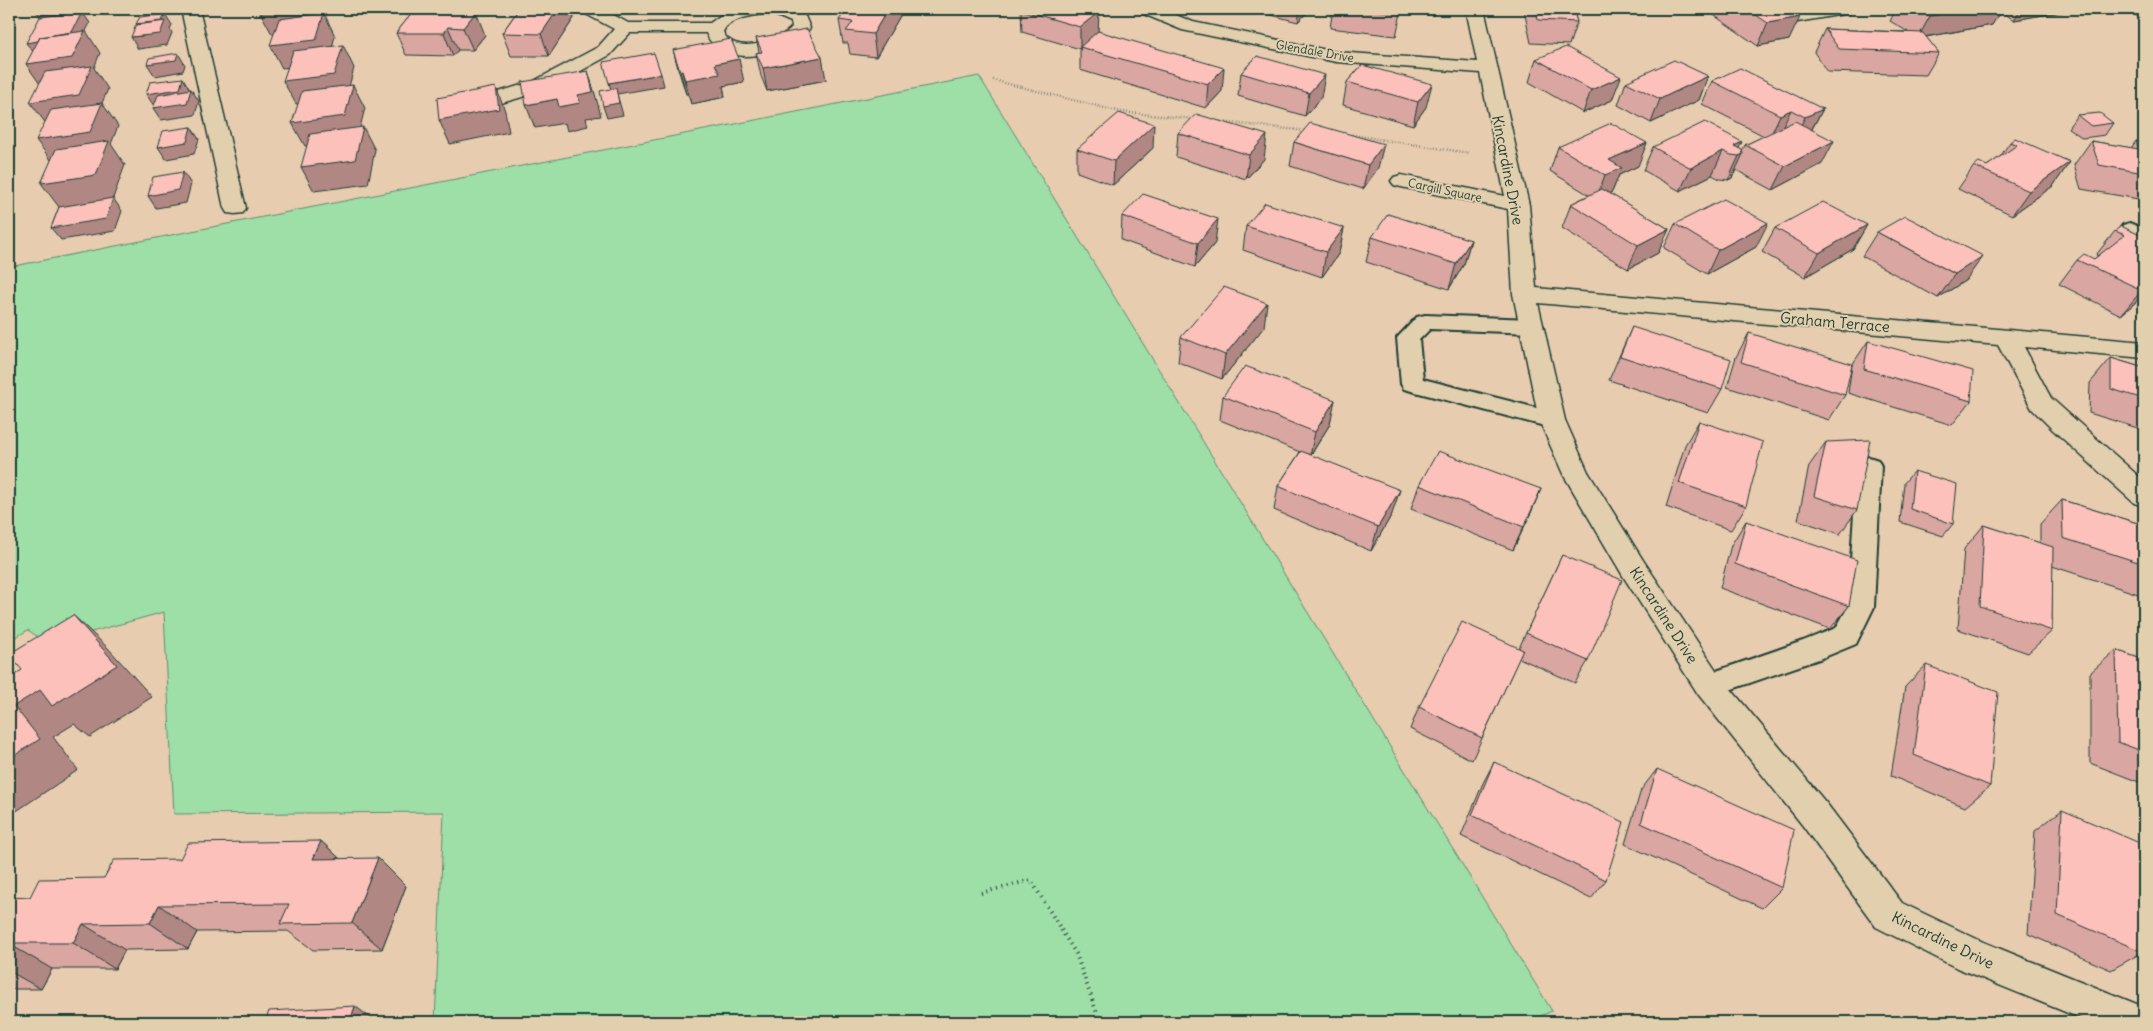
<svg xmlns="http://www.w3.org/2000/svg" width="2153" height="1031" viewBox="0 0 2153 1031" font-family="Delius,sans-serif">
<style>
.green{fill:#9edea7;stroke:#5e8e6e}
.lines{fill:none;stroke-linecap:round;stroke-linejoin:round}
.lane-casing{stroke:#1f3d34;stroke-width:4}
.street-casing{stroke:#1f3d34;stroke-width:3}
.path-far1{stroke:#1f3d34;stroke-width:2.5;stroke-dasharray:0.5 2.5;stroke-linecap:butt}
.path{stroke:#1f3d34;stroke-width:4;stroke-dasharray:1 4.5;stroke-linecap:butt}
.lane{fill:#e2cfad;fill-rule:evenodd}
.street{fill:#e2cfad;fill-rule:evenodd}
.wall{fill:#daa6a1;stroke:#1f3d34}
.shaded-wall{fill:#b18783;stroke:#1f3d34}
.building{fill:#fdc1bb;stroke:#1f3d34}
.labels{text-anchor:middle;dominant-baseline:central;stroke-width:4;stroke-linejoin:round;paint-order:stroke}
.far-street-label{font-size:12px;fill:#1f3d34;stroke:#e2cfad}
.street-label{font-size:15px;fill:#1f3d34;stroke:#e2cfad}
</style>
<rect width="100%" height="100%" fill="#e7ccb0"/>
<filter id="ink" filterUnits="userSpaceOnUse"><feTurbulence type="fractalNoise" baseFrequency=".02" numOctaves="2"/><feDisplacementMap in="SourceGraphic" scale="10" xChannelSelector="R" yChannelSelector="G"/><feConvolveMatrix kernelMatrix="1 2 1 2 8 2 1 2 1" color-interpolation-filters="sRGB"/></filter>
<g filter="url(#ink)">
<path class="green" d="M979,76L1552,1011L1527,1022H435L444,812L174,814L164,612L48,644L28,630L9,641V267Z"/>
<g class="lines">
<defs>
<path id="lane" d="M2130,223L2144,229V244L2137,242L2120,229L2123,225Z
M1425,315L1532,319L1540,321L1543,326L1540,331L1532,333L1430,329L1419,340L1423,379L1560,414L1564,420L1560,426L1552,428L1404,389L1401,384L1397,338L1417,317Z
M1869,457L1878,460L1881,466L1874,607L1856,644L1822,658L1709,697L1699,693L1695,685L1699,677L1803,641L1836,628L1848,607L1857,466L1860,460Z"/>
<path id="street" d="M181,9H199L246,208L243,213L235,214L227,213L224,208Z
M581,9H603L628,23H710L724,13L738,9H791L805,16L810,28C791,55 721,72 706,33H630L610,55L546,90L471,112L464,114L457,112L454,108L457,104L532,82L598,47L614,29L584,13ZM764,14L777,16L791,22L792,27C779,42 733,56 723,32C729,18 751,16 764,14Z
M1138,9H1161L1193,22L1336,52L1477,62L1466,9H1484L1529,205L1536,288L2144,342V358L2024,347L2051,398L2144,481V506L2134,503L2053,430L2032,409L1998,345L1538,303L1565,420L1588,472L1643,560L1720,676L1827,804L1902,903L1981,941L2144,1007V1022H2090L1957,968L1876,927L1803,826L1698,694L1623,576L1563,474L1539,420L1513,294L1508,209L1401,187L1394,185L1391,181L1394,177L1401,175L1505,196L1480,73L1336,62L1182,30L1141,13Z
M1815,9H1853L1850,13L1844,14L1786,24L1780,23L1777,19L1780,15Z"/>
</defs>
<use href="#lane" class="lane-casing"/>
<use href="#street" class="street-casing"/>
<path class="path-far1" d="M993,80L1121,112L1194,119
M1220,122L1308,131
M1352,135L1469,153"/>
<path class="path" d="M981,893L1031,880L1076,954L1100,1022"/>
<use href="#lane" class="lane"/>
<use href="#street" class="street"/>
</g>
<path class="wall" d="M382,9H408L398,14Z
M518,9H571L574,18L549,56H511L502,33L518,10Z
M1248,9H1310L1298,22Z
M1333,9H1436L1434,15L1401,13L1396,36L1330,28Z
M1524,9H1573L1577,22L1569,45L1531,43L1524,10Z
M1705,9H1787L1789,40L1758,46Z
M1896,9H2078L2014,20L2000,11L1992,25L1926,37L1939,53L1926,75L1827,72L1814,52L1825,29L1908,32L1890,21Z
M2124,9H2144V20Z
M1021,10L1098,31L1222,91L1206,108L1080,70V49L1022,32Z
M413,12L485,35L473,50H458L453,56L406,55L396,33Z
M900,16L876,57L850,54L848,43H843L839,20Z
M756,38L826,80L767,91L761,76L756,53L759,52Z
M673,50L744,82L723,86L725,97L691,104L688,94H686L679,72Z
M1257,56L1321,98L1305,116L1238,96L1241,73Z
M1536,59L1612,100L1583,113L1529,82Z
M1362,65L1426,107L1413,125L1343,105L1347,82Z
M1708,76L1699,100L1651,123L1618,105L1626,82Z
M1712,81L1823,109L1812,129L1822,164L1773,190L1736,170L1732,178L1728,180L1720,179L1712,175L1680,191L1643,170L1653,147L1739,148L1742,152L1745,145L1764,136L1702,104Z
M2077,115L2113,123L2105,135L2083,138L2068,128Z
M1178,133L1264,159L1246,179L1176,157Z
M2091,141L2131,148L2136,141L2144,143V200L2081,189L2074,165Z
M1294,142L1378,168L1363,189L1290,166Z
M2010,142L2070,162L2053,186L2012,215L1958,189L1974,166H1987L2000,157Z
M1558,147L1638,166L1619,175L1612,192L1608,193L1669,229L1658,253L1628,269L1562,228L1571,204L1589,195L1550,171Z
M1153,148L1113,185L1077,172V149Z
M1122,216L1215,243L1195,267L1121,240Z
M1675,224L1756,247L1707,274L1664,248Z
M1867,225L1853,249L1805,277L1762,252L1775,228Z
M1246,226L1344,228L1339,253L1322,277L1243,250Z
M2115,231L2144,237V295L2121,315L2059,284L2077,260L2094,259L2098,256L2096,255Z
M1877,232L1966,280L1938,298L1862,256Z
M1372,237L1471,240L1464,264L1449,289L1366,262Z
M1264,327L1222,379L1178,362L1181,337Z
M1632,327L1722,389L1708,413L1609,380L1621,352Z
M1749,333L1845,395L1829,420L1727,387L1736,357Z
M1868,341L1971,401L1952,425L1848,393L1852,365Z
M2111,358L2144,368V430L2089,413L2090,383Z
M1223,396L1330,424L1311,455L1392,514L1371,551L1274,510L1278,486L1300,452L1220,420Z
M1699,421L1746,506L1731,530L1666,507L1685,445Z
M1826,442L1857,510L1840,534L1798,520L1809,466Z
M1914,471L1953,524L1943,536L1900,522L1904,483Z
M1419,485L1541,489L1513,550L1411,509Z
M2062,500L2144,525V596L2052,566V631L2028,653L1958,629L1964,549L1984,525L2040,543V524Z
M1746,521L1849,606L1830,629L1720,588L1731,545Z
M1562,555L1588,661L1575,683L1519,658L1472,760L1410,729L1419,707L1519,648Z
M2116,650L2144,660V784L2090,763V673Z
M1926,665L1990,786L1965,807L1891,776L1905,687Z
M1494,762L1606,880L1591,899L1461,836L1483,783Z
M1657,769L1782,888L1762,908L1625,844L1641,790Z
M2062,810L2143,952L2111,970L2028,934L2035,831Z
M321,841L340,859L406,886L382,949L313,950L288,931L197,932L188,949L125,950L115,969H52L41,989H9V898L30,897L180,859Z"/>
<path class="shaded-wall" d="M35,9H83L80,13L41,18Z
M284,9H322L317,28L272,34L260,12Z
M396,9H408L398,14Z
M558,9H571L574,18L549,56L541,34Z
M888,9H900V16L876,57L873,34Z
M1300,9H1310L1298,22Z
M1970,9H2002L1992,25L1918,38L1930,16Z
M2021,9H2078L2014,20Z
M82,12L90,23L86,31L100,53L94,68L108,89L102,103L118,126L111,144L125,165L113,198L122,211L115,231L61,240L51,228L59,207L41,183L54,164L36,140L47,125L30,102L42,87L26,64L35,54L26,43Z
M476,12L485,35L473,50L463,28Z
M1099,12L1098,34L1080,47V50V27Z
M324,13L335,36L328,63L282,68L270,45Z
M165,14L172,25L170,29L172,33L167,45L138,49L131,37L144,36L136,24Z
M1800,17L1789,40L1758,46L1768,23Z
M448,27L458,50L453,56L444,33Z
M343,45L354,68L346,98L296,104L283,81Z
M178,53L185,65L183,71L155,76L147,64Z
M822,57L826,80L767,91L763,68Z
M739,59L744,82L723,86L725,97L691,104L685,80L715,64Z
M1224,68L1222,91L1206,108L1208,84Z
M588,71L595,94L601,116L586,118L588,126L567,131L565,123L535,128L526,105L578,95Z
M680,71H682L688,94H686Z
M661,74L664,86L617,94L623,115L607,118L603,106L613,95L609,83Z
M1325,75L1321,98L1305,116L1309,93Z
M1708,76L1699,100L1651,123L1660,99Z
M1621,77L1612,100L1583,113L1591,90Z
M183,78L190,90L154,106L146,94Z
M1432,84L1426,107L1413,125L1418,102Z
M353,85L365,108L357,139L305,146L292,123Z
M496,87L505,111L509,132L450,144L439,120Z
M191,89L199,101L195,115L161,120L153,108Z
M1823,109L1810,132L1793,141L1805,117Z
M1791,110L1779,133L1769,139L1780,115Z
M1154,124L1153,148L1113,185L1114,161Z
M191,127L199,139L194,154L166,159L158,147Z
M363,127L375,150L368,184L314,191L301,167Z
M1267,135L1264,159L1246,179L1249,155Z
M1834,141L1822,164L1773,190L1785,166Z
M1742,142L1735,156L1734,146Z
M1647,143L1638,166L1619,175L1612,192L1596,199L1605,175L1609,160Z
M1384,144L1378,168L1363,189L1368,165Z
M1723,151L1712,175L1680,191L1691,168Z
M1743,154L1732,178L1728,180L1739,156Z
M2070,162L2053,186L2012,215L2029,191Z
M183,172L191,184L186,203L156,208L148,196Z
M1218,219L1215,243L1195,267L1198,243Z
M1768,223L1756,247L1707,274L1718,250Z
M1867,225L1853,249L1805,277L1819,253Z
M1344,228L1339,253L1322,277L1326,252Z
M1669,229L1658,253L1628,269L1638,245Z
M1471,240L1464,264L1449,289L1456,264Z
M1983,256L1966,280L1938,298L1955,274Z
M2144,288V295L2121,315L2142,290Z
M1267,303L1264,327L1222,379L1225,355Z
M1335,400L1330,424L1310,456L1315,432Z
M1541,489L1531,513L1513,550L1524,527Z
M1400,490L1392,514L1371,551L1378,527Z
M73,615L108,648L152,697L90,737L74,724L53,737L78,770L9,816V759L14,686Z
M321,841L351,869L313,859Z
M378,858L406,886L382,949L352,923Z
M159,905L197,932L188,949L150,923Z
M83,924L125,950L115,969L73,943Z
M9,944L52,969L41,989L9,971Z
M355,1006L376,1022H350Z"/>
<path class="building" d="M261,9H284L260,12Z
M519,9H558L541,34L502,33Z
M847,9H888L873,34L846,31L853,22L839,20Z
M1022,9H1088L1099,12L1080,27L1021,10Z
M1364,9H1401V13Z
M1536,9H1573L1577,22L1538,20Z
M1747,9H1787L1800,17L1768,23Z
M1919,9H1970L1930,16Z
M82,12L72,32L40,37L38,41L26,43L40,17Z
M413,12H476L463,28L448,27L444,33H396Z
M324,13L316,40L270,45L279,19Z
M165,14L162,21L136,24L140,17Z
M165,21L160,34L131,37L136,25Z
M807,29L822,57L763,68L756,53L762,52L756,38Z
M1825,29L1923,33L1939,53L1839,49Z
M85,31L72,58L26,64L40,37Z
M1098,31L1224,68L1208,84L1080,47Z
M731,39L739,59L715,64L720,74L685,80L682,71H680L673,50Z
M343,45L334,75L283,81L293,51Z
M1566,47L1621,77L1591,90L1536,59Z
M178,53L176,60L147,64L149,58Z
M654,53L661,74L609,83L603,62Z
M1257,56L1325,75L1309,93L1241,73Z
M1674,60L1708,76L1660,99L1626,82Z
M1362,65L1432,84L1418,102L1347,82Z
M92,66L79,95L30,102L45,72Z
M1740,68L1823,109L1805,117L1791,110L1780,115L1712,81Z
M588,71L593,92L578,95L580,103L559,107L557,99L526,105L522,82Z
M183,78L180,89L146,94L150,82Z
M353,85L345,116L292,123L302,91Z
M496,87L499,109L439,120L437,98Z
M616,88L619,103L603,106L600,91Z
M191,89L187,103L153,108L158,95Z
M102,103L90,132L36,140L51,110Z
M1119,113L1154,124L1114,161L1077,149Z
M2100,113L2113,123L2091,126L2077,115Z
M1196,114L1267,135L1249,155L1178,133Z
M1795,121L1834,141L1785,166L1745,145Z
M1705,122L1742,142L1734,146L1742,150L1743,154L1739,156L1731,155L1723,151L1691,168L1653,147Z
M1310,123L1384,144L1368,165L1294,142Z
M1611,123L1647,143L1609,160L1622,168L1605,175L1558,147Z
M191,127L187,142L158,147L163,131Z
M363,127L355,160L301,167L310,134Z
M2015,138L2070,162L2029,191L1974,166L1979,162L1987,166L2017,145L2010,142Z
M109,141L96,175L41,183L56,149Z
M2091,141L2139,149L2136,141L2144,143V173L2099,165Z
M183,172L178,190L148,196L153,177Z
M1602,189L1669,229L1638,245L1571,204Z
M1143,194L1218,219L1198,243L1122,216Z
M113,198L106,219L51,228L59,207Z
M1724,199L1768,223L1718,250L1675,224Z
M1823,202L1867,225L1819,253L1775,228Z
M1265,203L1344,228L1326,252L1246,226Z
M1388,214L1471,240L1456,264L1372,237Z
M1905,216L1983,256L1955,274L1877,232Z
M2121,226L2144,237V288L2142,290L2077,260L2084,254L2094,259L2125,235L2115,231Z
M1224,287L1267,303L1225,355L1181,337Z
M1632,327L1731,359L1722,389L1620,356Z
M1749,333L1852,364L1845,395L1741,362Z
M1868,341L1973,371L1971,401L1864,369Z
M2111,358L2144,368V399L2111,389Z
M1245,366L1335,400L1315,432L1223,396Z
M1699,421L1763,442L1746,506L1679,483Z
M1870,440L1857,510L1814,496L1826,442Z
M1301,451L1400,490L1378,527L1278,486Z
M1438,451L1541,489L1524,527L1419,485Z
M1914,471L1957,484L1953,524L1910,509Z
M2062,500L2144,525V564L2063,538Z
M1746,521L1857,560L1849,606L1735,564Z
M1984,525L2053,547L2052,631L1980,606Z
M1562,555L1622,580L1588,661L1526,633Z
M73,615L117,665L52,706L40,690L14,706L40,739L9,759V678L22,670L9,654Z
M1462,622L1523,650L1482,738L1419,707Z
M2116,650L2144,660V752L2118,742Z
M1926,665L1998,692L1990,786L1914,755Z
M1494,762L1624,822L1606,880L1472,815Z
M1657,769L1794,830L1782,888L1641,823Z
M2062,810L2142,844L2143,952L2057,915Z
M321,841L313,859L378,858L352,923L280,924L289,904L159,905L150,923L83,924L73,943H9V898L30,897L39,879L104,878L114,860L180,859L188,843Z
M355,1006L350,1022H265L269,1011Z"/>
</g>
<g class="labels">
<g class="far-street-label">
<text transform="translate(1315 51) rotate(10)">Glendale Drive</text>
<text transform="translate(1445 190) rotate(12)">Cargill Square</text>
</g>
<g class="street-label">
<text transform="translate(1508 170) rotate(79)">Kincardine Drive</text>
<text transform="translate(1835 322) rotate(5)">Graham Terrace</text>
<text transform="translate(1664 615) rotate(57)">Kincardine Drive</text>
<text transform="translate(1943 940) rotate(26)">Kincardine Drive</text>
</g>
</g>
<rect width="2153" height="1031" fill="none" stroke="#e2cfad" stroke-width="30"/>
<rect x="15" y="15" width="2123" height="1001" fill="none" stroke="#1f3d34" stroke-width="2" filter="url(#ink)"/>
</svg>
